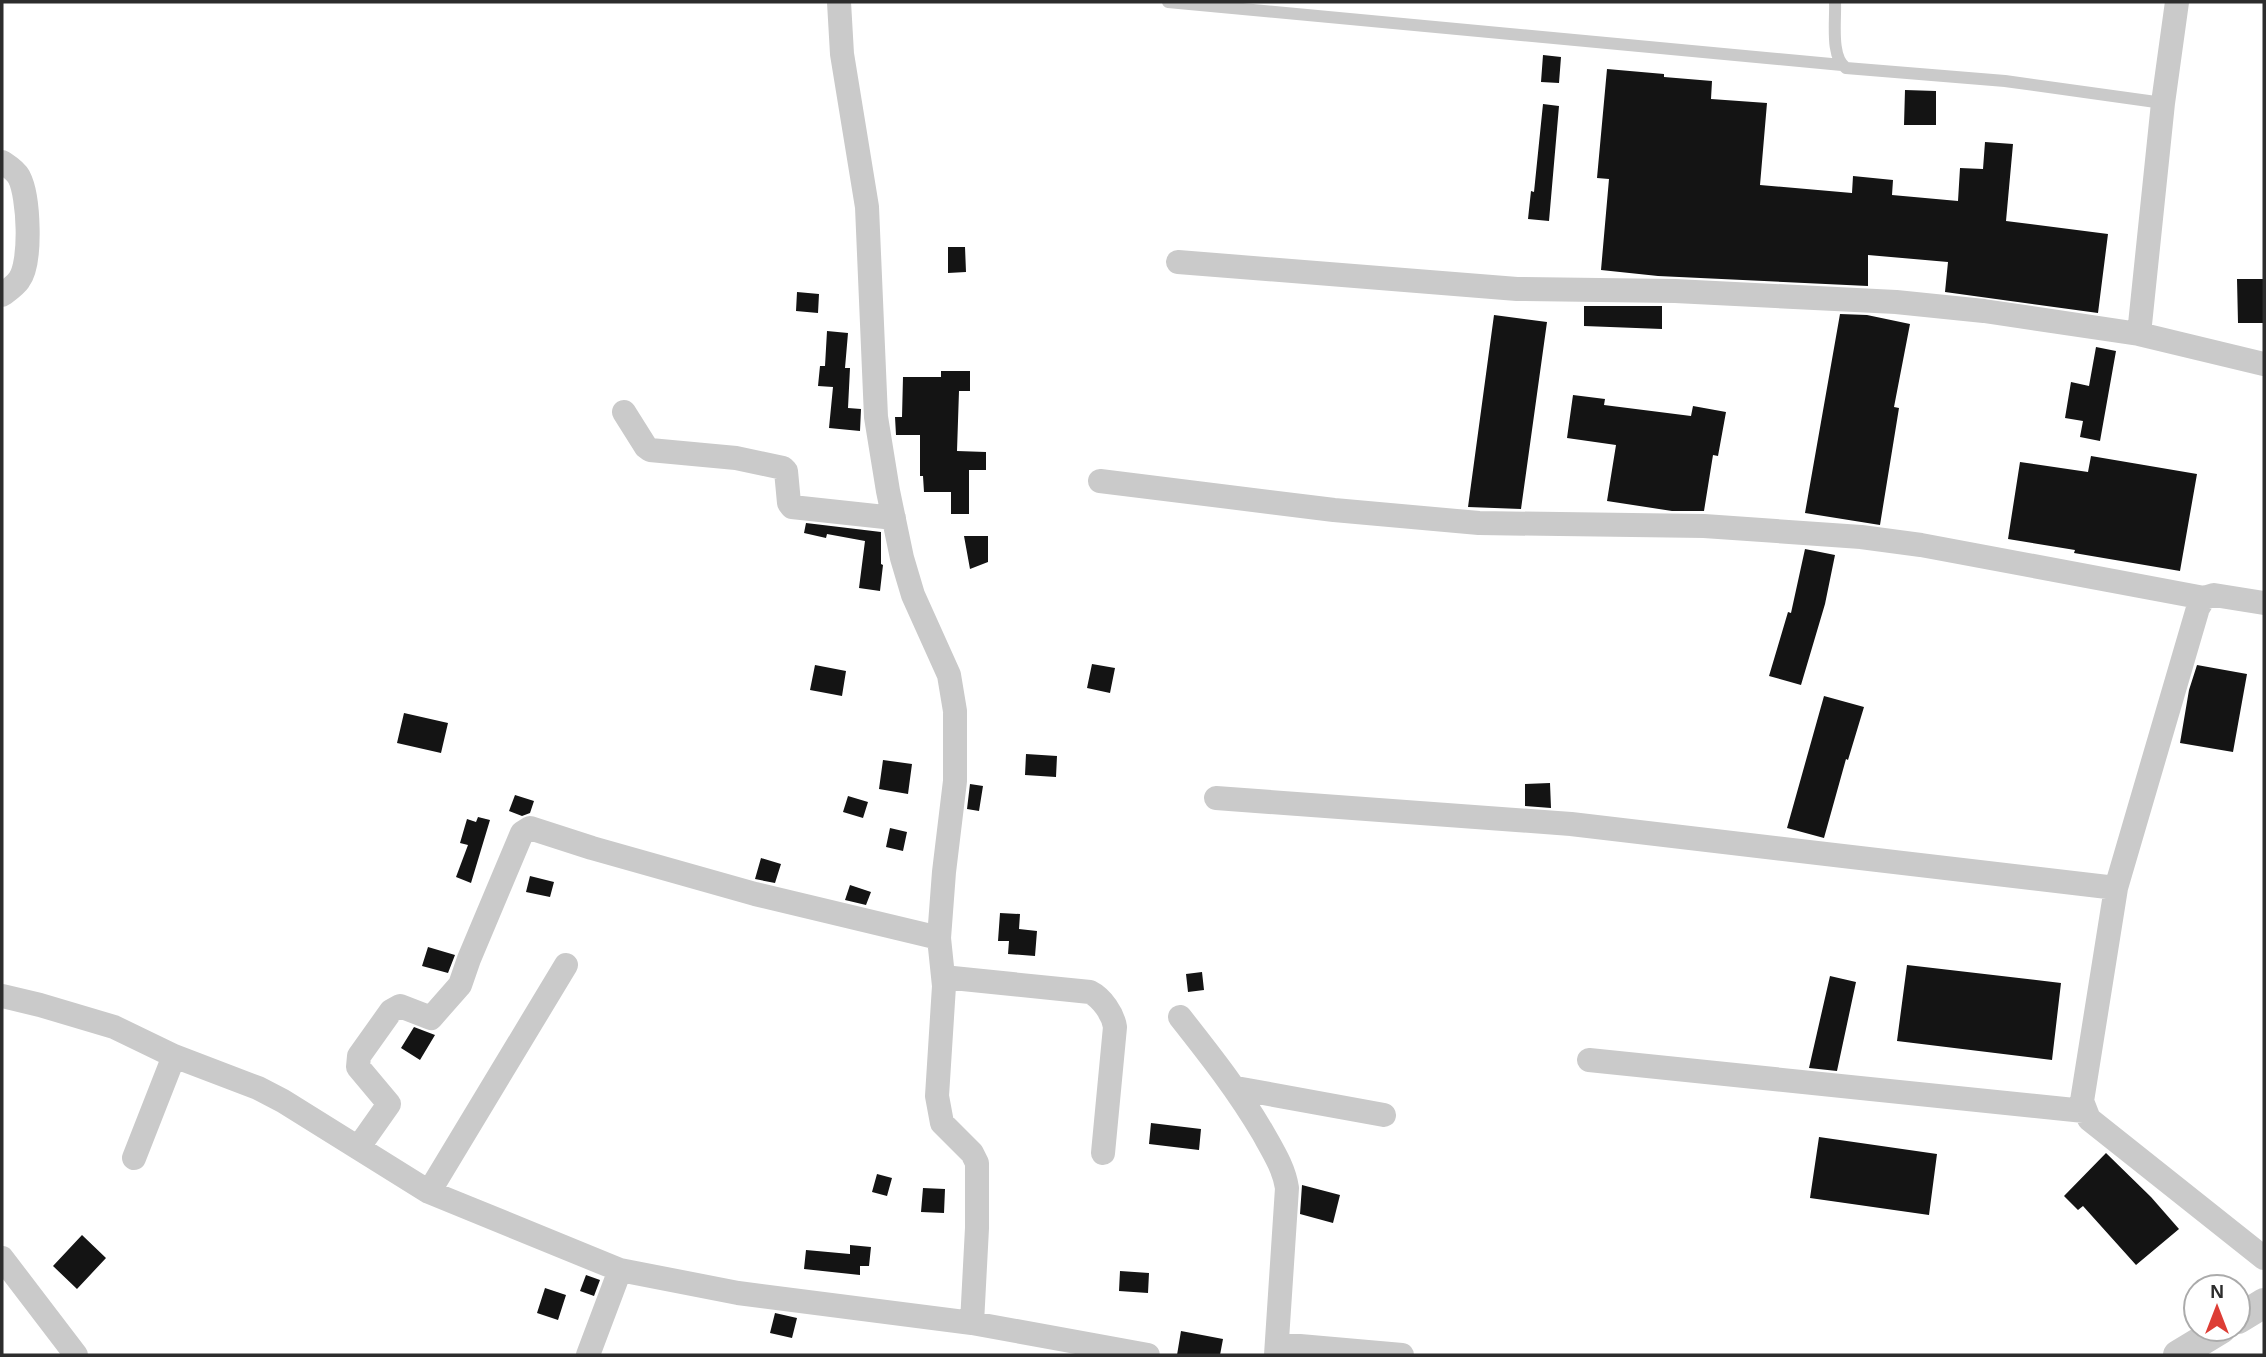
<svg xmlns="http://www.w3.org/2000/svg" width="2266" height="1357" viewBox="0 0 2266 1357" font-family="Arial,sans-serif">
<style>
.building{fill:#141414}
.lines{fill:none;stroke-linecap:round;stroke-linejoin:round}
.service{stroke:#cacaca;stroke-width:12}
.minor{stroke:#cacaca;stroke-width:24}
.tertiary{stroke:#cacaca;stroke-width:30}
</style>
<rect width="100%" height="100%" fill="#fff"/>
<path class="building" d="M1543,55L1561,57L1559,83L1541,82Z
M1607,69L1664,74V77L1712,81L1711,99L1767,103L1760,185L1852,193L1853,176L1893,180L1892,195L1958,201L1960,168L1983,169L1985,142L2013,144L2006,221L2108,234L2098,313L1945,292L1948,262L1868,255V286L1658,276L1601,270L1609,179L1597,178Z
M1905,90L1936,91V125H1904Z
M1543,104L1559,106L1549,221L1528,219L1531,191L1534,192Z
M948,247H965L966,272L948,273Z
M2237,279H2264V323H2238Z
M797,292L819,294L818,313L796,311Z
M1584,306H1662V329L1584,326Z
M1840,314L1867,315L1910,324L1894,407L1899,408L1880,525L1805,513Z
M1494,315L1547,322L1521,509L1468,507Z
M827,331L848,333L845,368H850L848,408L861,409L860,431L829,428L833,387L818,386L820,366H825Z
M2096,347L2116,351L2100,441L2080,437L2083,421L2065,418L2071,382L2089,386Z
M941,371H970V391H959L957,451L986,452V470H969V514H951V492H924L923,476H920V435H896L895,417H902L903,377H941Z
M1573,395L1605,399L1604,405L1691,416L1693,406L1726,412L1718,456L1713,455L1704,511H1672L1607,501L1616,445L1567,438Z
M2091,456L2197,474L2180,571L2074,553L2075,550L2008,539L2020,462L2088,472Z
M806,523L881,532V564L883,565L880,591L859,588L865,541L827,534L826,538L804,533Z
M964,536H988V562L970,569Z
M1805,549L1835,555L1825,604L1801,685L1769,676L1788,612L1791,613Z
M1092,664L1115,668L1110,693L1087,688Z
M815,665L846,671L842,696L810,690Z
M2197,665L2247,674L2233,752L2180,743L2189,690Z
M1824,696L1864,707L1848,760L1846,759L1824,838L1787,828Z
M404,713L448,723L441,753L397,743Z
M1026,754L1057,756L1056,777L1025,775Z
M883,760L912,764L908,794L879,789Z
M1550,783L1551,808L1525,806V784Z
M970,784L983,786L979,811L967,809Z
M515,795L534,801L530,813L522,816L509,811Z
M848,796L868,802L863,818L843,812Z
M478,817L490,820L471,883L456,877L468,845L460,843L467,819L476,822Z
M890,828L907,832L903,851L886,847Z
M761,858L781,864L775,883L755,879Z
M530,876L554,882L550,897L526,892Z
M850,885L871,892L866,905L845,900Z
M1000,913L1020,914L1019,929L1037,931L1035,956L1008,954L1009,941H998Z
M428,947L455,955L448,973L422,966Z
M1907,965L2061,983L2052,1060L1897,1041Z
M1202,972L1204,990L1188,992L1186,974Z
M1830,976L1856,982L1837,1071L1809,1068Z
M414,1027L435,1035L420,1060L401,1048Z
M1151,1123L1201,1129L1199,1150L1149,1144Z
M1819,1137L1937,1154L1929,1215L1810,1198Z
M2106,1153L2151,1197L2179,1229L2136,1265L2083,1206L2078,1210L2064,1196Z
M877,1174L892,1178L887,1196L872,1192Z
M1302,1185L1340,1195L1333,1223L1300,1214Z
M923,1188L945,1189L944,1213L921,1212Z
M82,1235L106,1258L77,1289L53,1266Z
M850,1245L871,1247L869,1266H860V1275L804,1269L806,1250L850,1254Z
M1120,1271L1149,1273L1148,1293L1119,1291Z
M586,1275L600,1280L594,1296L580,1291Z
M545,1288L566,1295L558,1320L537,1313Z
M775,1313L797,1318L792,1338L770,1333Z
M1181,1331L1223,1339L1220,1355H1177Z"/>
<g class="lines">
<path class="service" d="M1168,2L1842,65
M1835,2C1836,20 1830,57 1846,68L2005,81L2163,103"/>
<path class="minor" d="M839,2L842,54L867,207L876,417L888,491L902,558L913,595L949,675L955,711V781L944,872L939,938L944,986L937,1096L942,1123L972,1153L977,1163V1228L972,1323
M2,162C8,166 15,170 19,177C29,196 32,263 19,280C15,286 7,291 2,295
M1178,262L1517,289L1675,291L1896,302L1984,311L2139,334L2264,364
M2139,334L2163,103L2177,2
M624,412L646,447L650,450L736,458L783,468L786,471L789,503L792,507L894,518
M1100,481L1334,510L1479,523L1704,526L1861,537L1921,545L2204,598
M2264,603L2214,595L2204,598L2198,608L2116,888L2082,1101L2089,1119L2264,1258
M1216,798L1571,824L2116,888
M943,977L1090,992C1102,998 1113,1014 1115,1027L1103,1153
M2,996L40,1005L114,1027L174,1056L258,1088L283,1101L429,1192L620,1270L738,1293L972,1323L1148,1355
M1180,1017C1210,1055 1239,1092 1263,1133C1273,1151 1284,1168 1287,1188L1276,1355
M1589,1060L2084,1111
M1236,1088L1384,1115
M358,1148L389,1104L358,1067L359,1056L391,1011L400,1006L431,1018L460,985L469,959L522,833L530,828L592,848L755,894L939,938
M134,1158L174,1056
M429,1192L566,965
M2,1258L76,1355
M1277,1344L1402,1355
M588,1355L620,1270"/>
<path class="tertiary" d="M2238,1319L2264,1303
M2178,1355L2221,1329"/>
</g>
<rect width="2266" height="1357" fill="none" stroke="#2d2d2d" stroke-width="7"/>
<g transform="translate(2217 1308)"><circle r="33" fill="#ffffff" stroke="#ababab" stroke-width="2"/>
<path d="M0-5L12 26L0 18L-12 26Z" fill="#dd3d35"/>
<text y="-10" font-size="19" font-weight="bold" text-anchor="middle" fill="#2d2d2d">N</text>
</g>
</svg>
